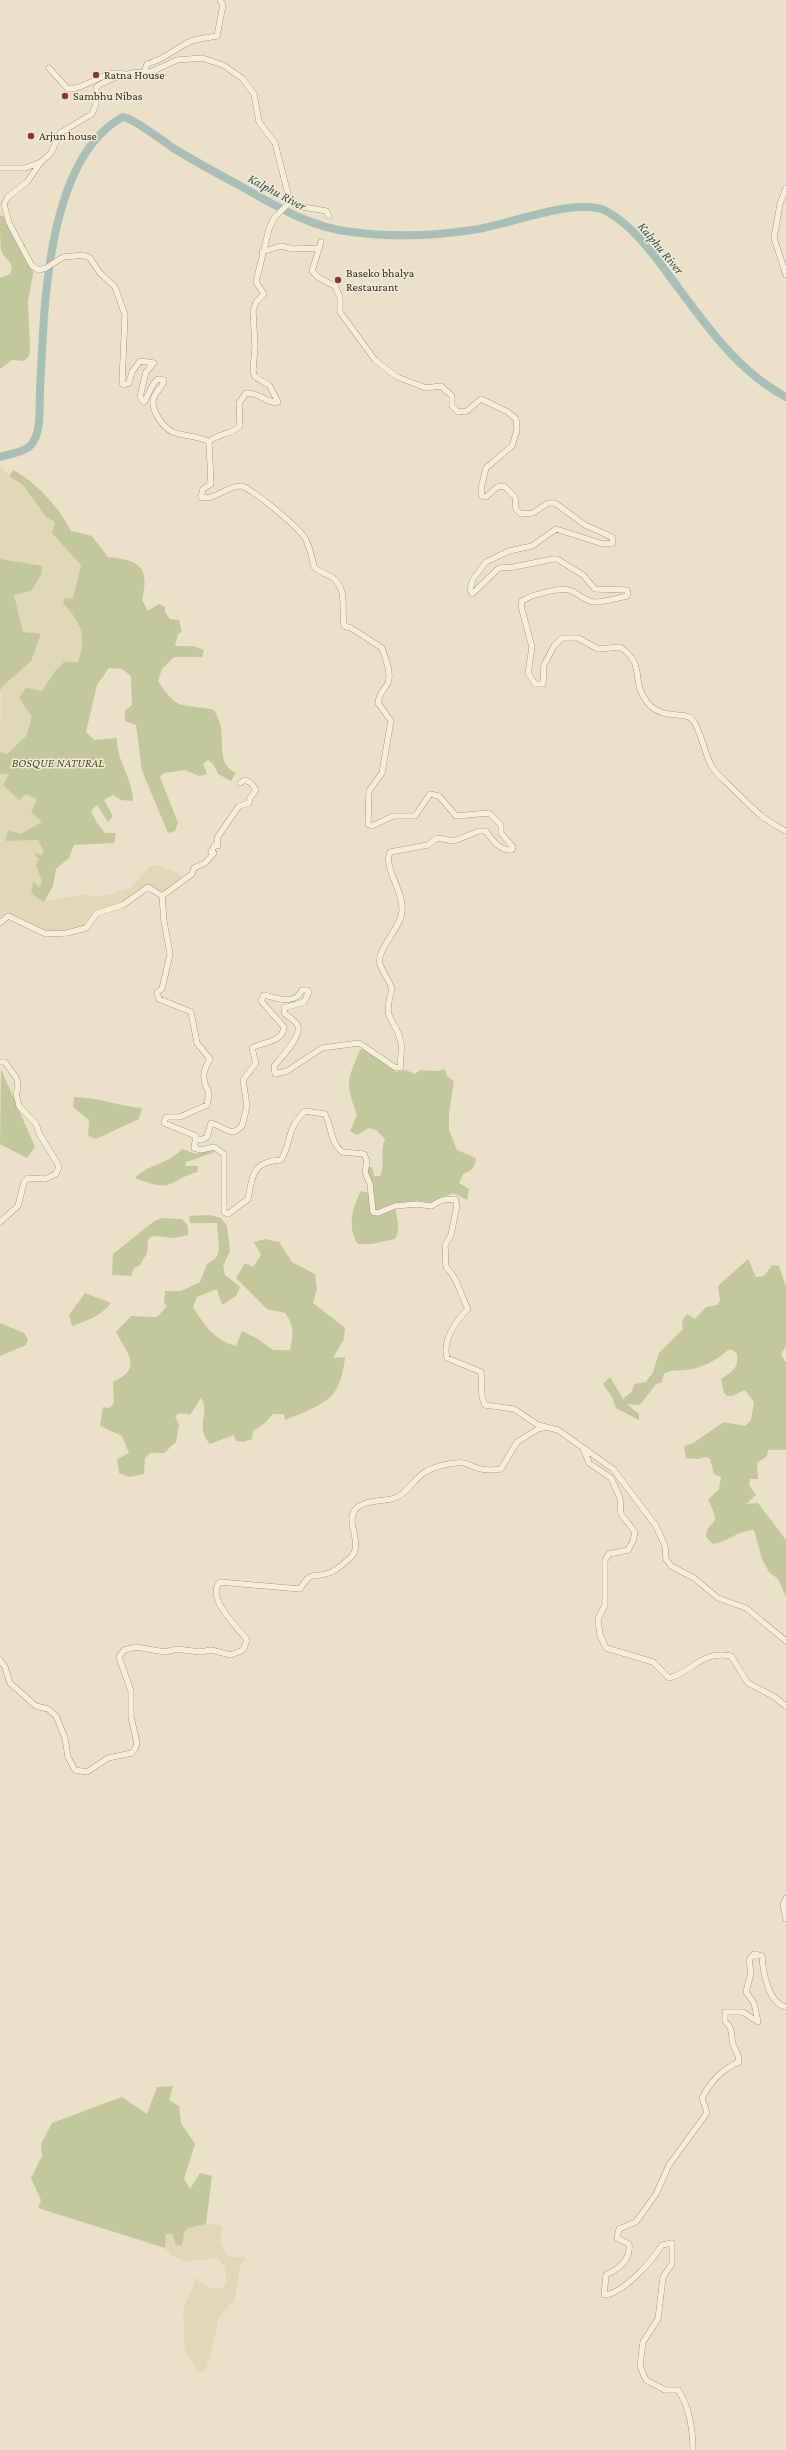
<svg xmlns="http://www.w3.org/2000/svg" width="786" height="2450" viewBox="0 0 786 2450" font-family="'Crimson Pro',serif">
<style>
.farmland{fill:#e0d8b6}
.green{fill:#c3c89c}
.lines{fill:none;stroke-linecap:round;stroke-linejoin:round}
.river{stroke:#a8bfb8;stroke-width:8}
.minor-casing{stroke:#85735e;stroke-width:6}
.minor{stroke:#f6edda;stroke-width:5.5}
.poi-dot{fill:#8f3435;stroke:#f3ead7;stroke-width:1.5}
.labels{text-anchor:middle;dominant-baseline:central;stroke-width:3;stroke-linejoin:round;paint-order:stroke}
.poi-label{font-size:12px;fill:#372b21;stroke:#f3ead7;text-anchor:start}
.park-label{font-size:12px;font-style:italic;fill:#485129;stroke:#f3ead7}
.water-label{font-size:13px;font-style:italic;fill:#315552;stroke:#f3ead7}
</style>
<rect width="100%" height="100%" fill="#ebe0c8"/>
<path class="farmland" d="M0,466L9,476L24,486L46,517L55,522L81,565L73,599L63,602L76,616L84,645L78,662L55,671L42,691L26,689L32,717L26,736L7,754L0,752L1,688L12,679L41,634L23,633L14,595L0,559Z
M9,773L19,800L26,794L38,799L42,822L6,841L38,840L44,853L35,855L39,858L36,865L42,882L39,887L33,881L31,895L44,902L84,894L97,897L110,894L130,888L150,867L155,865L177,872L184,880L162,896L147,887L123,905L97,913L86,928L46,934L8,916L0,923V774Z
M206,2224L220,2225L222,2228L220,2240L224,2251L229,2257H245L240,2267L234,2302L227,2307L218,2320L212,2350L206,2369L201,2372L198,2371L185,2350L183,2310L193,2287L194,2277L199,2282L209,2288L221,2289L226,2283L225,2267L217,2257L206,2260L185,2261L172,2256L165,2248L166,2234L172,2233L181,2246L184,2232L188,2228Z"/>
<path class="green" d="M0,215L3,216L14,238L24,243L34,269L28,301L30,349L29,356L24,361L12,360L0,369V278L10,274C16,261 4,260 1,250C0,241 0,225 0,215Z
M13,470C36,482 59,507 71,531L92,536L108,557C140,560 150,567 142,600L148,611L159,604L165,607V612L170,619L179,620L182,632L178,634L175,646H193L204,650L202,657H174L162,669L158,681C180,714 181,702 214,710C217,716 220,722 221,728C224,745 217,764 236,773L231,781L218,774L213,764L208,760L203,764L207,774L199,776L185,770L164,773L160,777L178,823L175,831L168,833L142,771L136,725L125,721V711L132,705L131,676L122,669L109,668L97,685L86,732L94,740L117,738C116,761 133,778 133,801L121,800L113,795L104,800L113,816L108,822L97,805L91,811L97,823L105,833H116L114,843L74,845L69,858L56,869L53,886L44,902L31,894L33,881L39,887L42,882L36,865L39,858L35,856L36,853L41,855L44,852L38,840L6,841L8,830L20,834L42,822L31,812L37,799L26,794L19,800L3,785L9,774H0V752L7,754L26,736L32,717L19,698L26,688L42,691L55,671L64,662H78C87,637 81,622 63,603L65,598H73L81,565L52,533L55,522L46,517L24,486L9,476Z
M0,559L42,566L41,575L31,591L14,595L23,632L41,634L31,661L1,688L0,694Z
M367,1048L384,1057L395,1072L406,1070L415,1074L420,1070L437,1071L445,1069L447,1076L454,1081L449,1113V1130L457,1150L476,1158C475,1167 472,1171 463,1174L459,1183L469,1189L467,1200L453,1193L428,1204C410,1199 392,1213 373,1210L367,1167H372L374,1176H380C386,1164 379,1152 385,1139L376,1130L369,1128L357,1135L350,1131L357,1115C345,1082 347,1081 360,1050Z
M1,1069L35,1147L27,1158L0,1144Z
M74,1097C97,1097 119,1106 142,1108L139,1119L96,1139L88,1136L89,1120L73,1107Z
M212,1148L215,1152L186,1162L185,1166H198L197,1172C164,1183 174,1193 135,1178C148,1164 169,1164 182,1149L196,1154Z
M361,1191L369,1193L372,1214L395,1208C397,1218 401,1229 395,1239L372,1244H358C347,1229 352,1207 361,1191Z
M210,1215L221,1218L227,1226L230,1251L223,1266L225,1275L240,1287L236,1296L222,1305L217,1289L197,1297L193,1307C205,1326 214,1340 236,1346L242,1331L258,1339L273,1350H290C293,1335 295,1326 285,1313L267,1309L236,1278L245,1263L253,1267L261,1255L254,1242L265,1239L279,1242L292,1262L315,1274L317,1289L313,1303L345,1328L344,1339L333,1358L345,1357C344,1368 341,1383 334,1393C326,1404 299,1415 285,1420L284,1414H273L265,1423L253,1431L252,1439L243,1442L236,1441L234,1435L210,1444C194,1426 211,1413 201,1398L190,1415L180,1413L175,1416L179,1425L176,1442L164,1453H150L145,1458L144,1474L129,1477L119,1473L117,1459L129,1453L122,1436L100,1426L103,1407L109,1408L114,1403L113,1382C143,1368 128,1355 116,1332L131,1316L157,1317L167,1306L164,1302L165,1291H181L200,1282L207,1264L216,1258L219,1251L217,1223H190L189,1216Z
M161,1218L182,1219L188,1226V1235L174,1238L153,1236L148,1239L147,1253L140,1265L134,1268L131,1276L112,1275L113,1254L153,1222Z
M748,1259L756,1277L764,1276L772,1265L779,1266L786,1287V1346L781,1354L786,1362V1450H768L767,1456L757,1463L758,1479H750L749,1485L756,1495L746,1504L758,1503L786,1540V1597L778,1579L769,1572L762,1559L754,1530C736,1531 728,1542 713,1544L706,1537C707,1517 724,1530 708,1500L719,1489L721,1477L714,1474L710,1459L706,1457L698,1459L686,1458L684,1446L693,1443L724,1422L745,1426L751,1420L754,1402L745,1390L732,1396H727L724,1393L721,1379C733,1371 739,1368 737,1354L733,1350H728C717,1360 701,1369 685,1370C677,1371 671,1369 664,1374L662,1382L656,1384L640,1405L627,1404L639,1414V1420L616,1408L612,1397L603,1384L610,1377L623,1399L631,1392L635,1384L646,1382L653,1372L659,1353L683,1329L682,1321L687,1314L695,1319L706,1307L718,1305L720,1300L718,1286Z
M85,1293L111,1303C102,1315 87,1321 72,1326L69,1315Z
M0,1323L24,1333L28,1340L26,1345L0,1356Z
M173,2086L169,2100L179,2106L181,2123L195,2144L184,2179L190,2189L200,2173L212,2176L206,2224L188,2228L184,2232L182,2246L176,2245L172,2234H166L165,2248L38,2208L41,2200L31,2178L42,2156L41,2144L52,2123L122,2097L147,2114L157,2087Z"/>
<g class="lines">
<path class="river" d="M0,457C9,454 25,452 31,445C42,432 39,407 40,391C44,313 45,159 123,117C133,118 163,141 173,148C196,162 220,175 244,188C278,207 312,228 352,232C390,237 433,236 472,230C506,226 576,196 606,211C632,225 651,251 668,274C702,319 735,370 786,397"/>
<defs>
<path id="minor" d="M49,68L68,89C88,89 106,68 124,74
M145,70L147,64C163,60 175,49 189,42C198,38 208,38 217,36L223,5L220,0
M0,168H25L41,162
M786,188L780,204L774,238L786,275
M321,242L312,271L319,278L335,286L340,297V312L375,360L397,377L413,383L426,388L441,386L452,396V406L458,412L467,411L481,399L508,412L516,419L517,430L512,446L486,468L481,489L482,496L486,497L497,487L504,486L515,497L516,509L521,514L533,513L548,503H555L585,525L612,537L613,543L603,544L556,529L532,546L509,551L486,562L473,579L470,589L472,594L499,568L514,567L553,559H557L583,575L595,589L627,590L628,593L627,596C618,598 601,603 594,602C585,601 580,595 572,591C562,586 531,595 522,601L521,606L532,647L528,673L535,684H543L544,665L554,646L562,638H578L598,649L620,647C647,665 630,681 647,702C663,722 685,710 693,720C701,731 704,752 711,765C716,775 727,782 734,790C753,808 761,819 786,831
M262,252L281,246L293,249L319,248
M209,442C216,434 231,435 240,426L239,403L246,393C259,392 269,405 278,402L269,385L255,377L253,371L255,346L253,311L256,302L264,294L256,282L269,229L274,218L290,202
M240,783L245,780L251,783L256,790L250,798L249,803L239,806L217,838L218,846L215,845L211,852L214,853L205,863L194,868L192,874L162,896L164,921L170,954L162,989L157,992L159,999L191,1012L197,1043L210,1059C202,1072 202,1080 209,1093L207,1105L180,1117H166L164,1123L196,1136L194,1148L201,1150L214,1147L224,1154V1212L228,1214L248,1199C253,1174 252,1162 281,1160C293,1139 285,1131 305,1111L325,1114C332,1127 330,1142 342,1152L364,1154L367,1161L365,1172L370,1184L373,1212L378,1213L395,1206L417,1204L431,1206L442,1200L455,1199L457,1205L451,1235L445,1245L446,1267C458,1279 460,1294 468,1309C456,1321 442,1340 447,1358L481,1372L482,1397L485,1405L514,1409L538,1425L546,1427
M0,923L8,916L46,934L67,933L86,928L97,913L123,905L148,887L162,896
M0,1062H5L17,1079L18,1088L16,1093L19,1106L36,1124L40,1135L59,1166L56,1174L45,1179L28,1178L24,1182L18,1206L0,1222
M195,1139L201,1140L207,1137L211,1123C220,1125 224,1131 234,1132L242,1126L247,1106L243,1080L256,1063L252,1048C263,1041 283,1043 284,1027L261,1001L264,995C277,998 295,1006 302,990H307L309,992L304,1002L284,1008L285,1014C289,1017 294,1020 297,1024C304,1034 281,1058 274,1066L275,1074L287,1071L322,1048L359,1043L396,1068L401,1067C400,1059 402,1050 401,1042C394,1014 382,1024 392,989C389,980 383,973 380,964C376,949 401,929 402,911C404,891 383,868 390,852L428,845L437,838L454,841L479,831H486C492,840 500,851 512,850L513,847L501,833V825L489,813L456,816L439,796L430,794L415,816H393L372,826L368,824L369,791L382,773L390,726L391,721L378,703C379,693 384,690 388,683C392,673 385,657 382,648L351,628L344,626C341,609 348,590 333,578C327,574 319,572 314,567C312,557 310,547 305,538C298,527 253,489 241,486C228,485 215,501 201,497L203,489L211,484L209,442C198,435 185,437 173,432C163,428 152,411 153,401C154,392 163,388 164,380L158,379C151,384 149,395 144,402L140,397L146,372L154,363L140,361L132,372L129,383L124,385L122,383L125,315L115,287L100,273L90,258L84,255L63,257L46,268L39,270L32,266L9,223L4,204L8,197L27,182L41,162L51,153L60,133L92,114L96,104V88L99,85C114,76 135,71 151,72L177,60L202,58L223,65L242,78L254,94L259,122L275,143L290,202L303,207L326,211L329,216
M583,1448L589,1463L611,1478L620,1498L621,1514L635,1532L633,1541L628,1550L609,1554L605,1560V1605L598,1619L600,1635L606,1648L653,1662L669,1678C695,1671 701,1650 731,1656L748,1683L773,1696L786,1706
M0,1660L5,1667L10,1683L36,1706L48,1709L56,1716L65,1738L68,1757L75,1770L87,1772L108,1758L132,1753L135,1749L137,1743L131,1717V1691L119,1657L124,1650L136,1647L165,1652L177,1649L200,1652L211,1650L231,1655L243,1650L247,1640C237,1626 205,1598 220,1582L300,1589C311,1570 312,1579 329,1573C338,1570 344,1563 351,1557C364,1544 345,1523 355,1510C364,1499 383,1502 395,1498C410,1492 414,1477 427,1471C436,1466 453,1462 463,1463C468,1463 472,1467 477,1468C485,1471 494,1470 501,1469L517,1442L538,1429L546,1427L558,1430L613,1469L656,1526L665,1546L666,1559L671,1566L694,1578L718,1598L746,1608L786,1641
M786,1898L783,1905L786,1919
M693,2450C693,2431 689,2405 678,2390H665L646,2380L640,2366L643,2342L658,2319L663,2277L672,2264V2243L662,2245C652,2261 623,2294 604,2295L606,2275C619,2269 631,2259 629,2244L617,2238L619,2229L636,2222L656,2194L669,2165L707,2113L702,2098C711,2081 721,2070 739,2062C739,2054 736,2052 733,2044C730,2032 734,2031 725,2021V2012H743L758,2022L754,2003L746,1992L751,1973L749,1960L754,1954L762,1956C763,1972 768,2003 786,2007"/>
</defs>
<use href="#minor" class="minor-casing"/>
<use href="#minor" class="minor"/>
</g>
<g class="poi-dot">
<circle cx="96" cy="75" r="4"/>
<circle cx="65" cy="96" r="4"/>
<circle cx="31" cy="136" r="4"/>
<circle cx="338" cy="280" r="4"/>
</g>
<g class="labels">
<g class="poi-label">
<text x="104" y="75">Ratna House</text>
<text x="73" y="96">Sambhu Nibas</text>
<text x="39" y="136">Arjun house</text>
<text x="346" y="273">Baseko bhalya<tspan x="346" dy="14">Restaurant</tspan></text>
</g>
<g class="park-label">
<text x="58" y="763">BOSQUE NATURAL</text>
</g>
<g class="water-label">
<text transform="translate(277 192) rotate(28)">Kalphu River</text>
<text transform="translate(661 248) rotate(50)">Kalphu River</text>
</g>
</g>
</svg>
